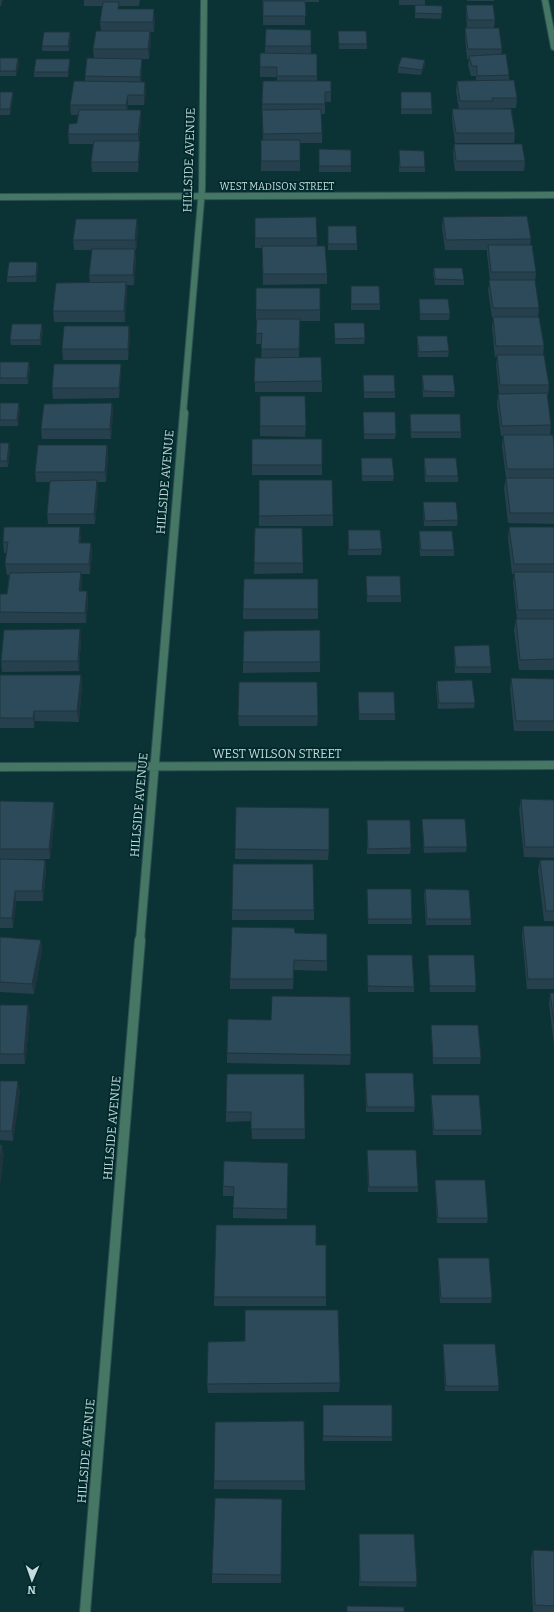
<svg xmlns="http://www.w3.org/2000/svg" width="554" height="1612" viewBox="0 0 554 1612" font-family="Bitter,serif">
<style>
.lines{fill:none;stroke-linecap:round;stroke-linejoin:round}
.minor-far2-casing{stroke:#2d5153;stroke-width:8}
.minor-far1-casing{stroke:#2d5153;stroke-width:10}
.minor-casing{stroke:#2d5153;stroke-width:12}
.minor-far2{stroke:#467664;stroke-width:6}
.minor-far1{stroke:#467664;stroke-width:8}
.minor{stroke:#467664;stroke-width:10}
.wall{fill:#26404d}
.shaded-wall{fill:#1f343e}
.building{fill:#2c4a59;stroke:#1f343e}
.labels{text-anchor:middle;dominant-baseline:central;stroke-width:3.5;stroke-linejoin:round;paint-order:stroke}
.far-street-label{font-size:10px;fill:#c6dbdb;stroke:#00292b}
.street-label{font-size:12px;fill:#c6dbdb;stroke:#00292b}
</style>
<rect width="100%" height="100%" fill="#0b3335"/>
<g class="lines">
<defs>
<path id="minor-far2" d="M545,0L554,47
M0,197L554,195
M183,414L202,189L204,0"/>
<path id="minor-far1" d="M0,767L554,765
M140,941L184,413"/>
<path id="minor" d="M85,1612L140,940"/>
</defs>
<use href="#minor-far2" class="minor-far2-casing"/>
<use href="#minor-far1" class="minor-far1-casing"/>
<use href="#minor" class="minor-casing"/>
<use href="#minor-far2" class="minor-far2"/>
<use href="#minor-far1" class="minor-far1"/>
<use href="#minor" class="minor"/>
</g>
<path class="wall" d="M0,0H3L1,6H0Z
M84,0H140L139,6H119V9L155,18L154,32H150L151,41L149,59H142V68L141,82L146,91L144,105H128V110L141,120L139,141H140V151L138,172H92L91,162L93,144H69L68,134L77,123L78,115H71L70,105L85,81V76L94,58L93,49L101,31L100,22L102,6H84Z
M262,0H319V2H305V25H263V2Z
M399,0H425V5L442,6L441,19L415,18V5H399Z
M467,0H494V1H467Z
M466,5L495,20L494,28L502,49L501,55L509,75V80L517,98L516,108L492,109L515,133L514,143H455L452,119V109H459L456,91L457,81H476V76H471L468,65L469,59H467L465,37V28H467L466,15Z
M311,30V54H317V81L331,92V102H325V114H321L322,133V143H300V171H261V140H263L262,104L277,81V77H260V67L265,53V46Z
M338,31L367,44V49H339Z
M71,37L69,51H42V46Z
M0,58H18L19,64L16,76H0Z
M70,59V64L68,77H34V72Z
M425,65L421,75L398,73V67Z
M0,92H13V97L10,115H0Z
M401,92L432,109V114H401Z
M454,144L525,161L524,171H455L453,154Z
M319,149L351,150V172H319Z
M399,150L425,167V172H399Z
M443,217L531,239L530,245L536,272L535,282L539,308L538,317L544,346L543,355L549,385L548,396H547L551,425L550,435L554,445V524L508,523L504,488L506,478L502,446L503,436H501L497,404L498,394H499L496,365L497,357H495L492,327L493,318H492L488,290L490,280L487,255V250H445L442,227Z
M255,218L317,238V246L327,274V284L263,285L262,248H255Z
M328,226L357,244V250H328Z
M138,229L136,250H135L136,259L134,285H127V293L125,322H54L53,311L90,283L89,275L92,250H74L73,240Z
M37,262L38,267L36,282H7V277Z
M434,268L464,280V285H435L433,273Z
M256,288L320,310V321H300L299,357L322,381V392H255V358H261L262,344H256L257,321H256Z
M351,292L380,304V310H351Z
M419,299L450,314L449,320H420L419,305Z
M334,323L365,338L364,344H335Z
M129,326L130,336L128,360H63L62,349Z
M43,330L41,345H11L10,340Z
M417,336L449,351L448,357H418L417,341Z
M0,362L30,368L28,384H0Z
M121,364V374L119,398L53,399L52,388Z
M363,375L395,392V398H364Z
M422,375L455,392L454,397H423L422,381Z
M260,396L306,426L305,437L260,436Z
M0,403L20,409L18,426H0Z
M112,403L113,414L111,439H42L41,429Z
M363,412L396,434L395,439H364Z
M410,414L461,432V438H411L410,420Z
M252,439L322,465V475H252Z
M0,443L10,449L8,467H0Z
M107,445L108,456L106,482H97L98,491L95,524H48L47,514L50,482H36L35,472Z
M361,458L394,476L393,481H362Z
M424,458L458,476V482H425L424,464Z
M259,480L333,515V526H259Z
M423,502L458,520L457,526H424L423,508Z
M509,527H554V670H519L514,630L516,619H517L513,582L514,574H512L508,538Z
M255,528L303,563V573L254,574Z
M348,530L382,549L381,555H348Z
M419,531L454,550V556H420L419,536Z
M81,537L80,543H91L92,554L90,574H81L82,583L81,591H87L88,602L86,623H0V594H7L9,575H7L5,564L7,553H4L3,542Z
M366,576L401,596V602H367Z
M243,609H318V619H243Z
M80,629L81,640L79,671L2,672L1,661Z
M454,646L491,667V673H455L454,651Z
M243,662H320V672L243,673Z
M0,675H81L82,685L79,722L35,721L34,728H0Z
M511,678L554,679V731H514L510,689Z
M437,681L475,703L474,708L438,709L436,686Z
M358,692L395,714V720H359Z
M238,716H318L317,726H239Z
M521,799L554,800V858L524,857L519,810Z
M0,801L55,812L50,859H0Z
M422,819L467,847L466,852L424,853L422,824Z
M367,820L411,848L410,854H367Z
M235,849L329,850L328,860L235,859Z
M0,859L45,860L46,870L43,901H16L13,928H0Z
M540,860H554V921H544L538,870Z
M367,889L412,919V924H368Z
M425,889L471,919V925H426L424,895Z
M232,910H314V920H232Z
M523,926H554V989H527L522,936Z
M295,933L327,934V971L294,970L293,989H230V979Z
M0,937L41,940L42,950L34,994L0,992Z
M367,955L414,987V992H368Z
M428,955L476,986L475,992H430L428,960Z
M550,993H554V1046L549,1003Z
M0,1005L30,1015L25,1064H0Z
M431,1025L481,1058L480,1064H433L431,1030Z
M227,1053L351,1055L350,1065L227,1063Z
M365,1073L415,1107L414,1112H366Z
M304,1074L305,1139H252L251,1121L226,1122V1112Z
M0,1081L20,1091L13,1141L0,1140Z
M431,1095L482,1130L481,1135H433L431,1100Z
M367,1150L418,1187V1192H368Z
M288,1163L287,1219L233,1218V1196H223V1186Z
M435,1180L488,1218L487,1223H437L435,1185Z
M316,1245L326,1297V1306H214V1297Z
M438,1258L492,1298L491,1303H440L438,1263Z
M443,1344L499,1386L498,1391H445L443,1349Z
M340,1383L339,1392L208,1393L207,1384Z
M323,1405L392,1437V1441H323Z
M214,1481H305V1490L214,1489Z
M282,1499L281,1583H212V1574Z
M359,1534L417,1582L416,1587L359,1586Z
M533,1550L554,1551V1612H533L531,1558Z"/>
<path class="shaded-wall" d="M1,0H3L1,6Z
M154,9L155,18L154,32L153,22Z
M150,31L151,41L149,59L148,49Z
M70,32L71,37L69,51L68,46Z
M18,58L19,64L16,76V71Z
M70,59V64L68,77V72Z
M142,59V68L141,86L140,77Z
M425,60V65L421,75L422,70Z
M145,82L146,91L144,105V95Z
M13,92V97L10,115V109Z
M128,95V105L127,115L126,105Z
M141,110V120L138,144V134Z
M140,141V151L138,172V162Z
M137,219L138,229L136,250L135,240Z
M135,249L136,259L134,285L133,275Z
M37,262L38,267L36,282V276Z
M126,282L127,293L125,322L124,311Z
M42,324L43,330L41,345L40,340Z
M129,326L130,336L128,360V349Z
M29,362L30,368L28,384L27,378Z
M121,364V374L119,398V388Z
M19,403L20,409L18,426L17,420Z
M112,403L113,414L111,439L110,429Z
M9,443L10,449L8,467L7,461Z
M107,445L108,456L106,482L105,472Z
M97,480L98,491L95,524L94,514Z
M80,527L81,537L80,554L79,543Z
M91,543L92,554L90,574L89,564Z
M81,572L82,583L80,602L79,591Z
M87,591L88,602L86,623L85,613Z
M80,629L81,640L79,671L78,661Z
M81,675L82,685L79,722L77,711Z
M34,711L35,721L34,728L33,718Z
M54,802L55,812L50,859L49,849Z
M45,860L46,870L43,901L42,891Z
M15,891L16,901L13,928L12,918Z
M41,940L42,950L34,994L32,984Z
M28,1005L30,1015L25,1064L24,1054Z
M18,1081L20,1091L13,1141L12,1131Z
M2,1145L4,1155L0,1187V1163Z"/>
<path class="building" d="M263,1H305L306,16H263Z
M103,2H119L118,9H154L153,22H100Z
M415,5L442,6V14L415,13Z
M466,5H493L495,20H468Z
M465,28H499L502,49H468Z
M266,29L311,30V46H265Z
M96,31H150L148,49H93Z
M338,31H366L367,44H339Z
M44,32H70L68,46H42Z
M260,53L317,54V76H277V67H260Z
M506,54L509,75L477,76V66H472L469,56Z
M402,57L425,60L422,70L398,67Z
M0,58H18L16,71H0Z
M87,58L142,59L140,77L85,76Z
M36,59H70L68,72H34Z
M514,80L517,98H492L493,101H460L457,81Z
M74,81L145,82L144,95H128L126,105H70Z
M263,81H331V92H325V104H262Z
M0,92H13L10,109H0Z
M401,92H431L432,109H401Z
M321,109L322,133L263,134L262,110Z
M452,109H511L515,133H456Z
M79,110H141L138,134H68L69,124L77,123Z
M261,140H300V161H261Z
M94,141H140L138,162H91Z
M454,144H522L525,161H456Z
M319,149L351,150V166H319Z
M399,150L424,151L425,167H400Z
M527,216L531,239L446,240L443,217Z
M316,217L317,238H255V218Z
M76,219H137L135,240H73Z
M328,226H356L357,244H328Z
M488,245H532L536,272H491Z
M262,246H325L327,274H263Z
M92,249H135L133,275H89Z
M9,262H37L36,276L7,277Z
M434,268H462L464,280L435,279Z
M489,280H535L539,308H493Z
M126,282L124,311H53L56,283Z
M351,286H379L380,304H351Z
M256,288H320V310H256Z
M419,299H448L450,314H420Z
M493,317H539L544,346H496Z
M257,319H300L299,349H261L262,333L256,334Z
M334,323H364L365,338L335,339Z
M12,324H42L40,340H10Z
M64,326H129L128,349H62Z
M417,336H447L449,351L419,352Z
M497,355H544L549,385H500Z
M321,357L322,381L254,382L255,358Z
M0,362H29L27,378H0Z
M54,364H121L119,388H52Z
M363,375H394L395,392H364Z
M422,375H453L455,392L424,391Z
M547,393L551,425L502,426L498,394Z
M260,396H305L306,426H260Z
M0,403H19L17,420H0Z
M112,403L110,429H41L44,404Z
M363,412H395L396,434H364Z
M410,414H460L461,432H411Z
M503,435H553L554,445V469H507Z
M252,439H322V465H252Z
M0,443H9L7,461H0Z
M38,445H107L105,472H35Z
M361,458H392L394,476H362Z
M424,458H456L458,476H426Z
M506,478H554V513H510Z
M97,480L94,514H47L50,481Z
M259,480H332L333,515L259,516Z
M423,502H456L458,520L425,521Z
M4,527H80L79,543H91L89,564H5L8,542H3Z
M509,527H554V564H514Z
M255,528H302L303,563H254Z
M348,530H380L382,549L349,550Z
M419,531H452L454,550H421Z
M81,572L79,591H87L85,613L0,612V594H7L10,573Z
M514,572H554V610H518Z
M366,576H400L401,596H367Z
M244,579H318V609H243Z
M516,619H554V659L520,660Z
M80,629L78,661H1L4,630Z
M320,630V662H243L244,631Z
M489,645L491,667H456L454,646Z
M0,675H81L77,711H34L33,718H0Z
M511,678L554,679V721H516Z
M472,680L475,703H439L437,681Z
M239,682H317L318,716H238Z
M358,692H394L395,714H359Z
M521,799L554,800V847H525Z
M0,801L54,802L49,849H0Z
M236,807L329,808V850L235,849Z
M422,819H465L467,847H424Z
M367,820H410L411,848L368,849Z
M0,859L45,860L42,891H15L12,918H0Z
M540,860H554V911H546Z
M233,864H313L314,910H232Z
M367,889H411L412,919H368Z
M425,889L469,890L471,919H427Z
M523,926H554V979H528Z
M232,927L294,928L295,933L327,934V961L294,960L293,979H230Z
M0,937L41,940L32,984L0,982Z
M367,955H412L414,987L368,986Z
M428,955H474L476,986H430Z
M550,993H554V1022Z
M272,996L350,997L351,1055L227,1053L228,1019L271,1020Z
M0,1005H28L24,1054H0Z
M431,1025H478L481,1058H433Z
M365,1073H413L415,1107H367Z
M227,1074H304L305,1129H251V1112H226Z
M0,1081H18L12,1131H0Z
M431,1095H479L482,1130H434Z
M0,1145H2L0,1163Z
M367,1150H416L418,1187H369Z
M224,1161L288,1163L287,1209L233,1208L234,1187L223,1186Z
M435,1180H485L488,1218H438Z
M216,1225H316V1245H326V1297H214Z
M438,1258H489L492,1298H441Z
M245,1310H338L340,1383L207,1384L208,1342L245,1341Z
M443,1344H495L499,1386H446Z
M323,1405H392V1437L323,1436Z
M304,1421L305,1481H214L215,1422Z
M215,1498L282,1499L281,1575L212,1574Z
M359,1534H414L417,1582H360Z
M533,1550L554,1551V1606L535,1605Z
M347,1606L404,1607V1612H347Z"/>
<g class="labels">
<g class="far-street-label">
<text x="277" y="187">WEST MADISON STREET</text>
</g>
<g class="street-label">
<text transform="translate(189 160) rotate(-88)">HILLSIDE AVENUE</text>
<text transform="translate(165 482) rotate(-85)">HILLSIDE AVENUE</text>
<text x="277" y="754">WEST WILSON STREET</text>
<text transform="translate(139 805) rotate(-85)">HILLSIDE AVENUE</text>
<text transform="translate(112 1128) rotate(-85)">HILLSIDE AVENUE</text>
<text transform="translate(86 1451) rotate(-85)">HILLSIDE AVENUE</text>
</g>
</g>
<g transform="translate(32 1580) rotate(182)" stroke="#00292b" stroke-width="3" paint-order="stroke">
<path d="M0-3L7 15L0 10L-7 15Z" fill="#c6dbdb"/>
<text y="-6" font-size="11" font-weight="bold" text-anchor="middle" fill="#c6dbdb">N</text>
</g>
</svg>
